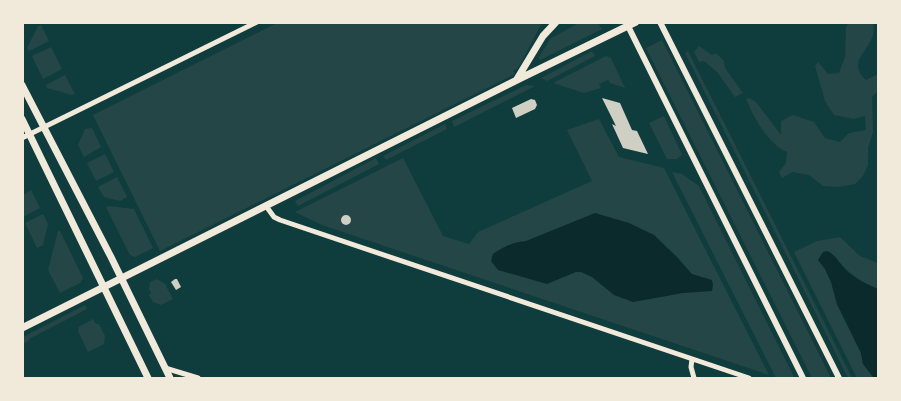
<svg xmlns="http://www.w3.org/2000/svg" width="901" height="401" viewBox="0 0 901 401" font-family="'Source Sans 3',sans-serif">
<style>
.green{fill:#244646}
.water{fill:#0a2a2b}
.building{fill:#cfcfc3}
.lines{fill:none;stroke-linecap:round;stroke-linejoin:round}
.minor{stroke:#f1e9da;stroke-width:5}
.tertiary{stroke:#f1e9da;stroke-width:6}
.secondary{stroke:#f1e9da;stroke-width:7}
</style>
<rect width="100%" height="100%" fill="#0f3d3e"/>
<path class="green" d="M279,22H542V23L518,68L513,71L515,74L160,251L93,115Z
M580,22L598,23L602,29L540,60L539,57L550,39Z
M848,23H874C873,26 874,31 873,35C867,54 847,61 866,80L878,74V91L872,97L873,132L868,148V165L863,176L855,184L838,187L823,186L809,175L792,172L782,178L779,172L786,163L787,152C767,143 754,118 746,99L749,98L756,102L781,135V121L793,115L814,122L825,138L840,142L849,133L866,130L865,116L854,119L834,115L825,101L815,66L818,62L828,74L839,73L845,57L846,28Z
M41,25L49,41L29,51L27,48L38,26Z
M662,40L831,378H812L646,48Z
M699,46L712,55L716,53L724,61L725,68L743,93L735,97L717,72L704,61L699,62L694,52Z
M51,47L62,69L43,79L32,56Z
M592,51L595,56L547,81L541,78Z
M688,51L852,378H848L685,53Z
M606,56L611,58L625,88L610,83L608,80L599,84L601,88L584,93L553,83Z
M65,75L75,94L72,95L47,88L46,85Z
M526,85L535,86L454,127L452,121Z
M664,116L682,155L677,159H667L649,123Z
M599,119L619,157L664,168L769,375L322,225L295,212L403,158L443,236L469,244L478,232L592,181L567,130Z
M445,124L447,129L386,160L383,156Z
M92,128L101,147L84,157L78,145L85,129Z
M105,154L114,172L96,181L87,163Z
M376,158L379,164L298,206L295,201Z
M672,172L682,174L699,186L794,377V378H776Z
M117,177L127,197L120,201L104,197L98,187Z
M31,190L40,208L23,217V195Z
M109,206L134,209L153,248L135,257L130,255L106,207Z
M43,214L48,224L43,245L37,248L25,223Z
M58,231H60L83,278L80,283L60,293L48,270Z
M840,237L860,256L878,263V289C861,282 846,272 835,256L825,269L831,282L837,304L861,353L863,364L874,378H857L794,252L817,241Z
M157,279L165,284L173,299L161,305L153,302L149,295L151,293L149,289L150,282Z
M85,305L87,309L29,339V340L23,344V337Z
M93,319L96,324H99L105,336L104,344L88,352L78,331L79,327Z"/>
<path class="water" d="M595,213L629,223L654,235L677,257L692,274L712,280L713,285L712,291L683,293L633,302L614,295L592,277L581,272H576L547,284L498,270L491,261L493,254C506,246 510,243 526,241Z
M827,251C835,254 838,262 844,268C853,278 866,284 878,289V378H874L863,364L861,353L837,304L831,282L825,269L818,260L823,252Z"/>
<path class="building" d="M602,98L620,103L632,130L637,131L648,154L623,148L612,124L616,126Z
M531,99L535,100L537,105L535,109L516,118L512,108Z
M341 220a5 5 0 1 1 10 0a5 5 0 1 1-10 0Z
M175,279H177L181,287L176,290L171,282Z"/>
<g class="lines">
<path class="minor" d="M22,138L257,22
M266,206L274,217L280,220L749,378
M692,359L691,367L694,378
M165,368L198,378"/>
<path class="tertiary" d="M629,22L628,26L803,378
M660,22L839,378"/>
<path class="secondary" d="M517,79L543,36L556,22
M22,85L111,257L170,378
M22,119L148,378
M22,328L523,77L636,22"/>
</g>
<rect width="901" height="401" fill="none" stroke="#f1e9da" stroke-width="48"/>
</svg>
